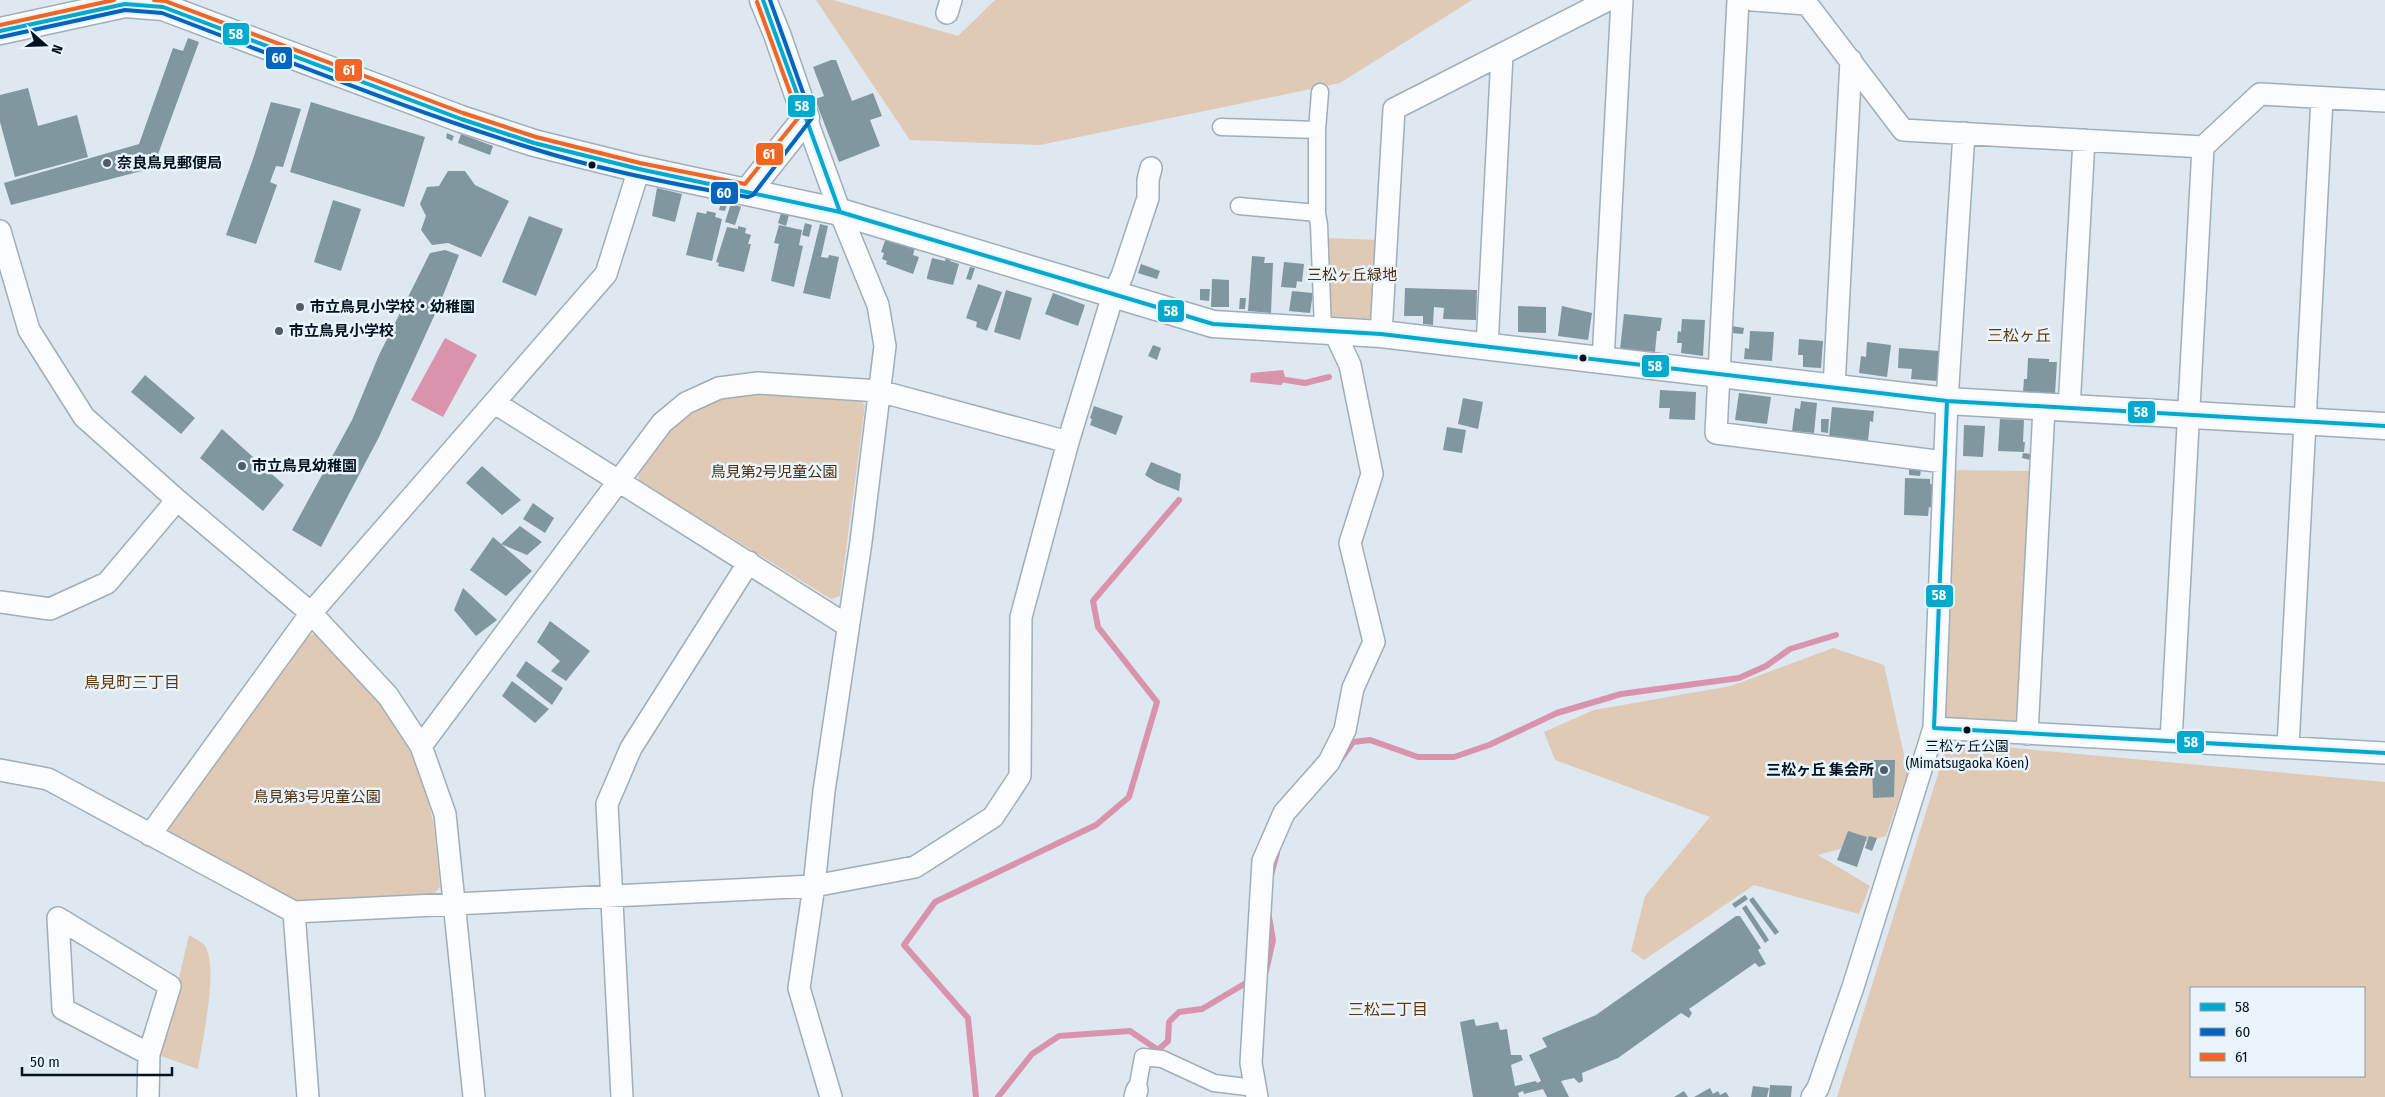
<svg xmlns="http://www.w3.org/2000/svg" width="2385" height="1097" viewBox="0 0 2385 1097" font-family="'Fira Sans Condensed','Noto Sans JP',sans-serif">
<style>
.green{fill:#e0c9b5;fill-rule:evenodd}
.water{fill:#da93ad}
.lines{fill:none;stroke-linecap:round;stroke-linejoin:round}
.stream{stroke:#da93ad;stroke-width:6}
.building{fill:#81979f}
.pedestrian-casing{stroke:#a0aeb9;stroke-width:19}
.minor-casing{stroke:#a0aeb9;stroke-width:24}
.tertiary-casing{stroke:#a0aeb9;stroke-width:29}
.pedestrian{stroke:#fafcfd;stroke-width:16}
.minor{stroke:#fafcfd;stroke-width:21}
.tertiary{stroke:#fafcfd;stroke-width:26}
.bus-1-casing{stroke:#eaf4fc;stroke-width:8}
.bus-2-casing{stroke:#eaf4fc;stroke-width:8}
.bus-3-casing{stroke:#eaf4fc;stroke-width:8}
.bus-1{stroke:#00a9ce;stroke-width:4}
.bus-2{stroke:#0065bd;stroke-width:4}
.bus-3{stroke:#f26522;stroke-width:4}
.poi-dot{fill:#4e5d69;stroke:#eaf4fc;stroke-width:2}
.bus-dot{fill:#011220;stroke:#eaf4fc;stroke-width:2}
.labels{text-anchor:middle;dominant-baseline:central;stroke-width:5;stroke-linejoin:round;paint-order:stroke}
.bus-label{font-size:14px;fill:#011220;stroke:#eaf4fc}
.poi-label{font-size:15px;font-weight:bold;fill:#011220;stroke:#eaf4fc;text-anchor:start}
.park-label{font-size:15px;fill:#4e2d0b;stroke:#eaf4fc}
.neighbourhood-label{font-size:16px;fill:#61380d;stroke:#eaf4fc}
.line-badge{stroke:#eaf4fc;stroke-width:2}
.badge-label{font-size:14px;text-anchor:middle;font-weight:bold;fill:#fff}
</style>
<rect width="100%" height="100%" fill="#dde8f1"/>
<path class="green" d="M816,0H833L958,36L995,0H1472L1340,83L1040,145L910,140Z
M1325,238L1379,240L1373,315C1362,325 1342,320 1328,319Z
M759,392L859,399L865,405L840,596L831,599L639,481L638,473C647,460 655,446 665,434C689,406 723,396 759,392Z
M1944,470L2033,471L2018,718L2009,723L1942,718Z
M315,634L369,684L411,753L426,791L434,826L440,887L434,894L298,902L292,900L169,837L167,829L306,635Z
M1833,648L1884,665L1908,773L1886,836L1818,855L1870,886L1859,914L1754,885L1644,960L1631,951L1645,896L1710,817L1555,760L1544,732L1594,710L1731,686Z
M1948,742L2385,782V1097H1837ZM2191,988H2364V1076H2191Z
M189,935C194,938 202,942 205,946C219,968 202,1042 198,1069L161,1056Z"/>
<path class="water" d="M445,338L477,355L443,417L411,400Z
M1283,370L1286,380L1281,385L1250,382L1251,373Z"/>
<g class="lines">
<path class="stream" d="M1286,380L1305,383L1329,377
M1341,759L1353,742L1370,740L1418,757H1454L1489,745L1557,713L1621,694L1739,678L1766,666L1790,649L1836,635
M1271,875L1277,853
M1266,971L1273,940L1269,917
M976,1097L968,1018L904,945L935,902L1096,825L1129,797L1157,702L1098,627L1093,601L1179,500
M998,1097L1032,1054L1059,1036L1130,1031L1158,1050L1168,1041L1169,1022L1179,1012L1202,1009L1251,980"/>
</g>
<path class="building" d="M188,38L199,42L153,168L11,205L4,183L139,144L173,48L183,51Z
M831,60H836L852,101L873,93L882,116L870,120L880,146L839,162L815,99L824,96L813,67Z
M28,88L38,126L77,115L88,157L15,177L0,122V95Z
M271,102L301,109L283,167L276,166L270,182L277,185L256,244L226,235L254,156Z
M311,102L425,137L404,207L290,172Z
M447,133L454,136L452,141L446,138Z
M461,134L493,146L490,155L458,143Z
M448,171H465L475,185L509,201L481,257L448,243L432,245L421,230L426,216L420,204L427,187L439,186Z
M657,188L682,194L675,222L652,216Z
M722,199L728,200L725,211L719,210Z
M333,200L361,209L341,271L314,262Z
M731,203L741,207L735,225L725,222Z
M707,211L716,213L715,217L722,219L712,261L686,255L697,212L706,214Z
M781,213L789,215L786,226L778,223Z
M529,216L563,229L536,296L502,282Z
M805,223L812,225L809,237L802,235Z
M820,224L828,226L821,257L828,258L829,255L839,257L830,299L803,293Z
M779,225L802,230L799,245L803,246L794,287L771,281L779,244L774,243Z
M738,226L746,228L745,233L751,235L748,244H751L744,272L718,266L719,263L716,262L727,227L738,229Z
M886,238L915,248L913,255L919,257L913,274L886,264L887,261L882,259L884,253L881,252Z
M445,250L459,255L440,303L379,437L321,547L292,530L352,420L379,355L430,253Z
M1252,256L1265,257L1264,263H1273L1271,313L1248,311Z
M946,257L951,258L950,261L959,264L953,285L927,279V277L932,258L945,261Z
M1284,262L1304,264L1302,282L1297,281L1296,288L1281,287Z
M1141,264L1160,271L1157,279L1138,273Z
M970,267L975,268L971,280L966,279Z
M1212,279L1229,280V307H1211Z
M978,284L1002,292L987,331L976,327L977,322L966,318Z
M1405,288L1477,290L1476,320L1443,319L1444,308L1434,307L1433,325L1423,324V316H1404Z
M1200,289H1210L1209,301L1200,300Z
M1006,290L1032,298L1020,340L994,332Z
M1292,291L1313,293L1310,313L1289,311Z
M1053,293L1085,305L1078,326L1045,314Z
M1240,298H1246L1245,309H1239Z
M1518,306L1546,307V333L1518,332Z
M1562,306L1592,313L1588,340L1558,336Z
M1624,314L1662,318L1660,331H1657L1655,352L1620,349Z
M1682,319L1705,320L1703,356L1681,353L1682,343H1677L1678,331L1681,332Z
M1732,326L1744,328L1743,334L1731,333Z
M1750,331L1774,332L1772,361L1744,359L1745,348L1749,349Z
M1799,339L1823,341L1821,368L1803,367V355H1798Z
M1867,342L1891,345L1887,377L1859,373L1861,356L1866,357Z
M1153,345L1161,348L1157,360L1148,356Z
M1899,348L1940,351L1938,381L1911,379L1912,369L1898,368Z
M2028,358L2049,359V362H2057L2055,394L2023,392L2024,379H2027Z
M145,375L195,418L181,434L131,392Z
M1660,390L1696,392L1695,420L1669,419L1670,408H1659Z
M1739,393L1771,397L1767,424L1735,420Z
M1463,398L1483,402L1478,429L1458,424Z
M1801,401L1817,403L1814,433L1792,431L1795,408L1800,409Z
M1094,406L1123,416L1116,435L1090,425L1092,419L1090,418Z
M1832,407L1874,411L1873,422L1870,421L1868,441L1829,437Z
M1821,419H1829L1828,433L1821,432Z
M2000,419L2024,420L2023,442H2025L2024,452L1998,451Z
M1964,425L1985,426L1983,457L1963,456Z
M1447,427L1466,430L1462,453L1443,450Z
M222,429L284,485L263,511L200,458Z
M2023,453L2031,454L2030,460L2022,458Z
M1151,462L1181,474L1179,491L1156,482L1145,475Z
M482,466L521,500L502,515L466,483Z
M1909,469L1921,470L1920,476L1909,475Z
M1905,478L1930,479V484L1934,485L1933,508L1929,507L1928,516L1904,515Z
M533,503L554,518L545,533L523,519Z
M520,526L542,542L527,555L501,544Z
M493,537L532,571L506,596L470,570Z
M463,588L497,620L476,636L454,610Z
M550,621L590,651L566,681L551,671L560,661L537,642Z
M526,661L563,688L552,705L516,676Z
M512,681L549,709L535,723L502,696Z
M1872,760H1895L1894,797L1873,798Z
M1848,831L1867,837L1857,867L1837,860Z
M1869,836L1877,838L1872,851L1865,848Z
M1745,895L1748,899L1735,908L1732,904Z
M1753,897L1779,932L1775,935L1749,900Z
M1746,905L1769,940L1765,943L1742,908Z
M1736,916H1740L1761,948L1758,950L1766,964L1759,967L1755,963L1689,1009L1692,1013L1689,1018L1681,1013L1618,1058L1582,1073L1583,1081L1579,1083L1574,1078L1561,1081L1569,1097H1547L1543,1089L1524,1094L1523,1091L1518,1093L1519,1097H1473L1460,1022L1474,1019L1476,1026L1498,1022L1500,1030L1507,1029L1511,1055H1521L1523,1060L1511,1065L1515,1086L1536,1081L1537,1083L1541,1081L1529,1055L1547,1047L1542,1038L1596,1015Z
M1770,1085L1792,1086L1791,1097H1769Z
M1753,1086L1769,1088L1767,1097H1751Z
M1710,1088L1713,1094L1718,1091L1720,1095L1726,1092L1729,1097H1694Z
M1684,1091L1688,1097H1674Z"/>
<g class="lines">
<defs>
<path id="pedestrian" d="M1320,92L1317,130V213L1319,225L1323,330
M1221,127L1317,130
M1239,206L1317,213
M1137,1090L1143,1057L1162,1059L1214,1083L1255,1088"/>
<path id="minor" d="M1738,0L1716,433L1944,462
M1752,0L1807,4L1903,130L2203,147L2260,94L2385,101
M947,13L951,0
M806,118L840,212L878,305L885,346L861,542L824,791L814,886L799,988L831,1097
M0,231L29,330L84,417L177,500L311,613L388,696L421,746L445,814L474,1097
M1381,334L1394,109L1608,0
M1487,347L1502,55
M1603,361L1622,0
M1834,388L1851,60
M495,403L848,626
M2069,409L2084,140
M0,602L50,609L107,583L177,500
M1934,728L2385,753
M2027,734L2044,408
M2171,741L2203,147
M421,746L662,423L686,403L719,388L758,383L879,391L1068,442
M2288,747L2322,98
M0,770L48,779L294,912L814,886L915,867L993,817L1020,776L1021,617L1068,442L1113,295L1122,276L1148,198V180L1151,168
M150,835L311,613L606,274L639,169
M294,912L308,1097
M58,918L170,986L149,1054L148,1097
M58,918L63,1009L149,1054
M622,1097L607,804L631,748L749,562
M1135,1097L1137,1090
M1257,1097L1251,1063L1263,861L1284,813L1329,762L1345,730L1353,688L1374,642L1350,543L1372,474L1350,365L1334,331
M1812,1097L1818,1088L1853,987L1934,728L1947,401L1964,133"/>
<path id="tertiary" d="M0,31L125,4L163,7L461,119L534,143L639,169L840,212L1213,324L1381,334L1947,401L2385,426
M748,191L806,118L777,34L763,0"/>
</defs>
<use href="#pedestrian" class="pedestrian-casing"/>
<use href="#minor" class="minor-casing"/>
<use href="#tertiary" class="tertiary-casing"/>
<use href="#pedestrian" class="pedestrian"/>
<use href="#minor" class="minor"/>
<use href="#tertiary" class="tertiary"/>
<defs>
<path id="bus-1" d="M763,0L840,212
M0,31L125,4L163,7L461,119L534,143L639,169L840,212L1213,324L1381,334L1947,401L2385,426
M1947,401L1934,728L2385,753"/>
<path id="bus-2" d="M1,37L125,10L162,13C284,59 406,110 531,148C600,170 676,185 748,197L753,195L812,118L770,0"/>
<path id="bus-3" d="M154,0L165,1L463,113L536,137L640,163L745,184L799,117L757,2
M0,25L114,0"/>
</defs>
<use href="#bus-1" class="bus-1-casing"/>
<use href="#bus-2" class="bus-2-casing"/>
<use href="#bus-3" class="bus-3-casing"/>
<use href="#bus-1" class="bus-1"/>
<use href="#bus-2" class="bus-2"/>
<use href="#bus-3" class="bus-3"/>
</g>
<g class="poi-dot">
<circle cx="107" cy="163" r="5"/>
<circle cx="300" cy="307" r="5"/>
<circle cx="279" cy="331" r="5"/>
<circle cx="242" cy="466" r="5"/>
<circle cx="1884" cy="770" r="5"/>
</g>
<g class="bus-dot">
<circle cx="592" cy="165" r="4.5"/>
<circle cx="1583" cy="358" r="4.5"/>
<circle cx="1967" cy="730" r="4.5"/>
</g>
<g class="labels">
<g class="bus-label">
<text x="1967" y="746">三松ヶ丘公園<tspan x="1967" dy="17">(Mimatsugaoka Kōen)</tspan></text>
</g>
<g class="poi-label">
<text x="117" y="163">奈良鳥見郵便局</text>
<text x="310" y="307">市立鳥見小学校・幼稚園</text>
<text x="289" y="331">市立鳥見小学校</text>
<text x="252" y="466">市立鳥見幼稚園</text>
<text x="1874" y="770" text-anchor="end">三松ヶ丘 集会所</text>
</g>
<g class="park-label">
<text x="1352" y="275">三松ヶ丘緑地</text>
<text x="774" y="472">鳥見第2号児童公園</text>
<text x="317" y="797">鳥見第3号児童公園</text>
</g>
<g class="neighbourhood-label">
<text x="2019" y="335">三松ヶ丘</text>
<text x="132" y="682">鳥見町三丁目</text>
<text x="1388" y="1009">三松二丁目</text>
</g>
</g>
<g class="line-badge">
<rect x="222" y="22" width="28" height="24" rx="5" fill="#00a9ce"/>
<rect x="265" y="46" width="28" height="24" rx="5" fill="#0065bd"/>
<rect x="334" y="58" width="29" height="24" rx="5" fill="#f26522"/>
<rect x="787" y="94" width="29" height="24" rx="5" fill="#00a9ce"/>
<rect x="755" y="142" width="29" height="24" rx="5" fill="#f26522"/>
<rect x="710" y="181" width="29" height="24" rx="5" fill="#0065bd"/>
<rect x="1157" y="299" width="28" height="24" rx="5" fill="#00a9ce"/>
<rect x="1641" y="354" width="29" height="24" rx="5" fill="#00a9ce"/>
<rect x="2127" y="400" width="29" height="24" rx="5" fill="#00a9ce"/>
<rect x="1925" y="584" width="29" height="24" rx="5" fill="#00a9ce"/>
<rect x="2176" y="730" width="29" height="24" rx="5" fill="#00a9ce"/>
</g>
<g class="badge-label">
<text x="236" y="39">58</text>
<text x="279" y="63">60</text>
<text x="349" y="75">61</text>
<text x="802" y="111">58</text>
<text x="769" y="159">61</text>
<text x="724" y="198">60</text>
<text x="1171" y="316">58</text>
<text x="1655" y="371">58</text>
<text x="2141" y="417">58</text>
<text x="1939" y="600">58</text>
<text x="2191" y="747">58</text>
</g>
<rect x="2190" y="987" width="175" height="90" fill="#eaf4fc" stroke="#8d9aa4"/>
<rect x="2200" y="1003" width="25" height="8" fill="#00a9ce" stroke="#8d9aa4"/>
<text x="2235" y="1012" font-size="15" fill="#011220">58</text>
<rect x="2200" y="1028" width="25" height="8" fill="#0065bd" stroke="#8d9aa4"/>
<text x="2235" y="1037" font-size="15" fill="#011220">60</text>
<rect x="2200" y="1053" width="25" height="8" fill="#f26522" stroke="#8d9aa4"/>
<text x="2235" y="1062" font-size="15" fill="#011220">61</text>
<g transform="translate(45 45) rotate(110)" stroke="#eaf4fc" stroke-width="4" paint-order="stroke">
<path d="M0-4L9 19L0 12L-9 19Z" fill="#011220"/>
<text y="-8" font-size="14" font-weight="bold" text-anchor="middle" fill="#011220">N</text>
</g>
<path d="M22 1067v8h150v-8" fill="none" stroke="#011220" stroke-width="2.5"/>
<text x="30" y="1067" font-size="15" fill="#011220" stroke="#eaf4fc" stroke-width="4" paint-order="stroke">50 m</text>
</svg>
